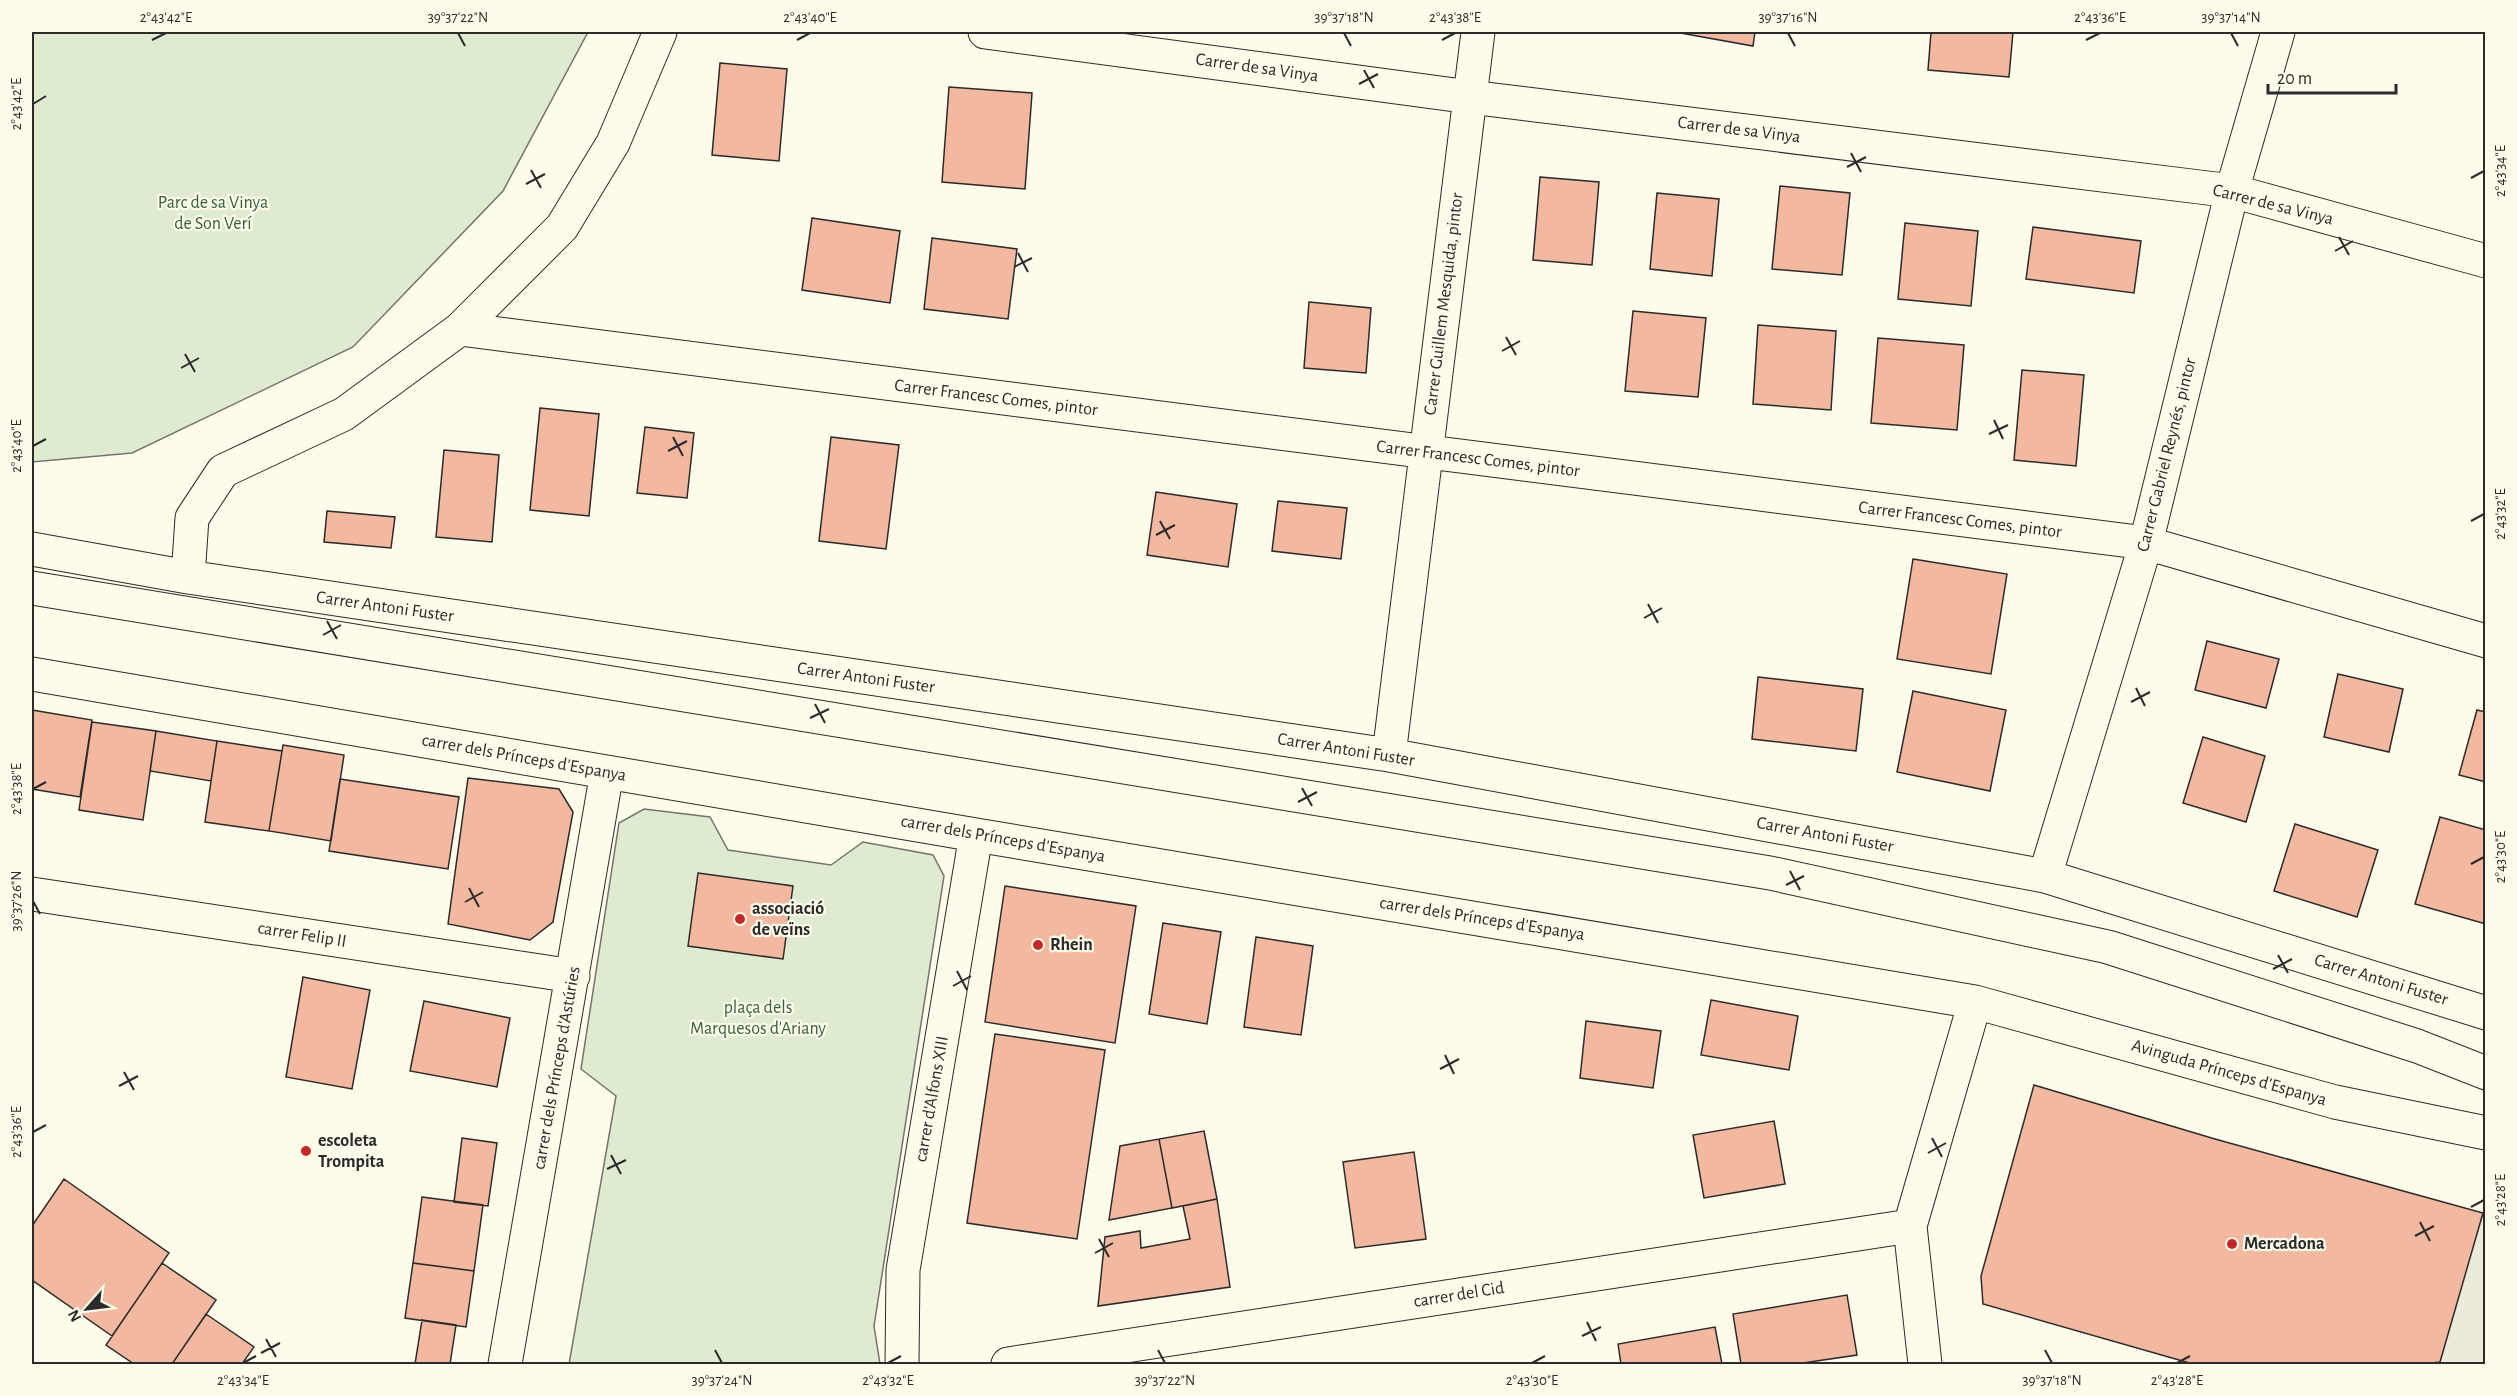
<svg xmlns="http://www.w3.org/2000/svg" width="2517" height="1396" viewBox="0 0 2517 1396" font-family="'Alegreya Sans',sans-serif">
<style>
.green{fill:#deebd1;stroke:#74746e;stroke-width:1.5}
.parking{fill:#eceadb;stroke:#74746e;stroke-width:1.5}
.building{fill:#f2b8a0;stroke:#2b2b2b;stroke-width:1.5}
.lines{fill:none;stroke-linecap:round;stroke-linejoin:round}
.minor-casing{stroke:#2b2b2b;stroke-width:35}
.major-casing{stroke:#2b2b2b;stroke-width:35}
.minor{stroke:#fdfbea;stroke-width:33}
.major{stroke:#fdfbea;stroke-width:33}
.ticks{fill:none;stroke:#2b2b2b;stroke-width:2}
.poi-dot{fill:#c62828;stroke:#fdfbea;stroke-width:2}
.labels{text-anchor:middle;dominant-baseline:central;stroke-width:4.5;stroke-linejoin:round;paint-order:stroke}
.street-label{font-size:18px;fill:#2b2b2b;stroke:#fdfbea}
.park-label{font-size:18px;fill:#34623c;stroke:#fdfbea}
.poi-label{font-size:18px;font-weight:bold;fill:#2b2b2b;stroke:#fdfbea;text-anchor:start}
.neatline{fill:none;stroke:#2b2b2b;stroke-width:2}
.ticks-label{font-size:15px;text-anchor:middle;fill:#2b2b2b}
</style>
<rect width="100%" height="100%" fill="#fdfbea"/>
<path class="green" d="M32,32H588L503,191L353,347L132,453L32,462Z
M644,809L710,817L728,850L831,865L863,842L933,855L944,876L874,1326L880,1364H569L616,1096L581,1069L619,823Z"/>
<path class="parking" d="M2483,1213L2485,1214V1364H2433Z"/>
<path class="building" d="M1675,32H1755L1753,46Z
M1931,32H2013L2009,77L1928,70Z
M720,63L787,69L779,161L712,155Z
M949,87L1032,93L1025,189L942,182Z
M1540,177L1599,182L1592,265L1533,260Z
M1780,186L1850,193L1842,275L1772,269Z
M1657,193L1719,199L1712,276L1650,269Z
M812,218L900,231L890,303L802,290Z
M1905,223L1978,231L1971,306L1898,299Z
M2033,227L2141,241L2134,293L2026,279Z
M932,238L1017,249L1008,319L924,309Z
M1309,302L1371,308L1366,373L1304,368Z
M1633,311L1706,318L1698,397L1625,391Z
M1758,325L1836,331L1831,410L1753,404Z
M1878,338L1964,345L1957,430L1871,423Z
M2022,370L2084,375L2076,466L2014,460Z
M540,408L599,414L589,516L530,510Z
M645,427L694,433L687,498L637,493Z
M831,437L899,445L886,549L819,541Z
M444,450L499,455L492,542L436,537Z
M1156,492L1237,504L1228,567L1147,555Z
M1278,501L1347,508L1341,559L1272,551Z
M327,511L395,517L391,548L324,542Z
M1913,559L2007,574L1991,674L1897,659Z
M2207,641L2279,659L2266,708L2195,690Z
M2338,674L2403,689L2389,752L2324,737Z
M1758,677L1863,689L1856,751L1752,739Z
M1913,691L2006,710L1990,791L1897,772Z
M32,710L92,720L80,797L32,789Z
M2477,710L2486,712V782L2459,775Z
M92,722L156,731L143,820L79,810Z
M156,731L217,741L211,781L150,771Z
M2203,737L2265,756L2246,822L2183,803Z
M217,741L282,751L269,831L205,822Z
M283,745L344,755L331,841L269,831Z
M468,778L559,789L573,812L553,922L530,940L448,924Z
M340,779L459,797L448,869L329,851Z
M2440,817L2486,830V924L2415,904Z
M2295,824L2378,850L2357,917L2274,891Z
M698,873L793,886L783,959L688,946Z
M1005,886L1136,906L1115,1043L985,1022Z
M1163,923L1221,932L1207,1024L1149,1014Z
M1256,937L1313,946L1301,1035L1244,1027Z
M303,977L370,990L352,1089L286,1077Z
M1711,1000L1798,1016L1789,1070L1701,1055Z
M424,1001L510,1018L497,1087L410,1071Z
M1586,1021L1661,1031L1653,1088L1580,1078Z
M995,1034L1105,1050L1077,1239L967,1223Z
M2034,1085L2215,1139L2483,1213L2440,1362L2423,1364H2193L1983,1304L1981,1276Z
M1774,1121L1785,1184L1704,1198L1693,1135Z
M1204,1131L1217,1199L1172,1208L1159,1139Z
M462,1138L497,1143L488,1206L454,1202Z
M1159,1139L1172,1208L1109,1220L1120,1146Z
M1414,1152L1426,1239L1355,1248L1343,1162Z
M64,1179L169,1253L112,1336L32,1280V1226Z
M422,1197L483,1205L474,1271L413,1263Z
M1217,1199L1230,1287L1098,1306L1105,1237L1140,1231L1141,1248L1190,1239L1183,1206Z
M162,1263L216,1300L172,1364H134L106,1345Z
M413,1263L474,1271L466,1327L405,1318Z
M1847,1295L1857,1355L1796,1364H1741L1733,1314Z
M206,1314L254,1347L242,1364H172Z
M422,1320L456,1325L450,1364H415Z
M1715,1327L1722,1364H1621L1618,1344Z"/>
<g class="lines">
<defs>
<path id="minor" d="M985,32L1470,97L2232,191L2486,261
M460,329L2146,543L2486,641
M32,549L188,577L1389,755L2045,876L2486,1013
M188,577L192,518L223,471L344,414L460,329L562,227L613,143L660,32
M32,674L976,835L1975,1002L2335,1102L2486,1133
M1389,755L1478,32
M2045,876L2146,543L2232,191L2278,32
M32,894L573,976
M505,1364L607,772
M902,1364L903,1270L976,835
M1008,1364L1910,1226
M1925,1364L1910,1226L1975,1002"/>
<path id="major" d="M32,588L1770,873L2108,947L2417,1046L2486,1073"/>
</defs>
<use href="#minor" class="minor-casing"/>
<use href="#major" class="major-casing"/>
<use href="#minor" class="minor"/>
<use href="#major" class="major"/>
</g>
<path class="ticks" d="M458,33L465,46M1344,33L1351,46M1788,33L1795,46M2231,33L2238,46M152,40L166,33M797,40L810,33M1442,40L1455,33M2086,40L2100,33M1364,70L1374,88M1359,84L1378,74M33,104L46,96M1851,153L1861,172M1847,167L1866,157M531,170L541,188M2471,178L2484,171M526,184L545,174M2339,237L2349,255M2335,251L2353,241M1018,253L1028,272M1014,267L1032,258M1506,337L1516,355M1502,351L1520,341M185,354L195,372M181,368L199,358M1994,420L2003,439M1989,434L2008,425M673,437L683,456M33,446L46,439M668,451L687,441M1160,521L1170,539M2471,521L2484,514M1156,535L1175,525M1648,604L1658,623M1644,618L1662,608M327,621L337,639M323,635L341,625M2136,688L2145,706M2131,702L2150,692M815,704L825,723M810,718L829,709M1302,788L1312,806M33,789L46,782M1298,802L1317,792M2471,864L2484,857M1790,871L1800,890M1786,885L1804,876M469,888L479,907M33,901L40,914M465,902L483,892M2278,955L2288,973M2273,969L2292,959M957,971L967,990M953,986L971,976M1445,1055L1454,1074M1440,1069L1459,1059M124,1072L134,1090M119,1086L138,1076M33,1132L46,1125M1932,1138L1942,1157M1928,1153L1946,1143M611,1155L621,1174M607,1169L626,1160M2471,1207L2484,1200M2420,1222L2430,1241M2415,1236L2434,1226M1099,1239L1109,1257M1095,1253L1113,1243M1587,1322L1596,1341M1582,1336L1601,1327M266,1339L276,1357M715,1350L722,1363M1158,1350L1165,1363M2045,1350L2052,1363M261,1353L280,1343M243,1363L256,1356M888,1363L901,1356M1532,1363L1545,1356M2177,1363L2190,1356"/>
<g class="poi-dot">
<circle cx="740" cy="919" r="6"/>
<circle cx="1038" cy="945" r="6"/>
<circle cx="306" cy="1151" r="6"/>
<circle cx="2232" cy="1244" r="6"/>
</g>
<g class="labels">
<g class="street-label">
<text transform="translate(1257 68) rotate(8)">Carrer de sa Vinya</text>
<text transform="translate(1739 130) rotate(7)">Carrer de sa Vinya</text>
<text transform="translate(2273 205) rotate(14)">Carrer de sa Vinya</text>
<text transform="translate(1444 304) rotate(-83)">Carrer Guillem Mesquida, pintor</text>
<text transform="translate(996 398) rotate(7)">Carrer Francesc Comes, pintor</text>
<text transform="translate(2167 455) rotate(-76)">Carrer Gabriel Reynés, pintor</text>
<text transform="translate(1478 459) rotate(7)">Carrer Francesc Comes, pintor</text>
<text transform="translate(1960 520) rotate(7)">Carrer Francesc Comes, pintor</text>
<text transform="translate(385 607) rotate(8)">Carrer Antoni Fuster</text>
<text transform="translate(866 678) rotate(8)">Carrer Antoni Fuster</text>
<text transform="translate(1346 750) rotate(9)">Carrer Antoni Fuster</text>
<text transform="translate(524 758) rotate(10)">carrer dels Prínceps d'Espanya</text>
<text transform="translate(1825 835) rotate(10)">Carrer Antoni Fuster</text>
<text transform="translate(1003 839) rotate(10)">carrer dels Prínceps d'Espanya</text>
<text transform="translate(1482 919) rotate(9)">carrer dels Prínceps d'Espanya</text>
<text transform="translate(302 935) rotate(9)">carrer Felip II</text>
<text transform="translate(2381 980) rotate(17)">Carrer Antoni Fuster</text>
<text transform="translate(557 1068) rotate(-80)">carrer dels Prínceps d'Astúries</text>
<text transform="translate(2229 1073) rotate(16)">Avinguda Prínceps d'Espanya</text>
<text transform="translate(932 1099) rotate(-80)">carrer d'Alfons XIII</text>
<text transform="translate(1459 1295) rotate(-9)">carrer del Cid</text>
</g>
<g class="park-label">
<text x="213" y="203">Parc de sa Vinya<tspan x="213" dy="21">de Son Verí</tspan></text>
<text x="758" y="1008">plaça dels<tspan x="758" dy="21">Marquesos d'Ariany</tspan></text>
</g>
<g class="poi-label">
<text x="752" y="909">associació<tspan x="752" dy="21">de veïns</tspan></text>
<text x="1050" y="945">Rhein</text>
<text x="318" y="1141">escoleta<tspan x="318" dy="21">Trompita</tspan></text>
<text x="2244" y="1244">Mercadona</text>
</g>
</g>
<rect width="2517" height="1396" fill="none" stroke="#fdfbea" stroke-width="66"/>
<g transform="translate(87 1309) rotate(242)" stroke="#fdfbea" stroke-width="4.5" paint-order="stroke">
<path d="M0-4.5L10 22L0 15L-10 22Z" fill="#2b2b2b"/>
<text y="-9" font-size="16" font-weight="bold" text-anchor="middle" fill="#2b2b2b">N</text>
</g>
<path d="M2268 84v9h128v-9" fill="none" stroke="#2b2b2b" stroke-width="3"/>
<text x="2277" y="84" font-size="18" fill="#2b2b2b" stroke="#fdfbea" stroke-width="4.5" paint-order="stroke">20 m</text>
<rect x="33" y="33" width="2451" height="1330" class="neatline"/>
<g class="ticks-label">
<text x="166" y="22">2°43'42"E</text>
<text x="458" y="22">39°37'22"N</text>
<text x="810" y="22">2°43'40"E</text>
<text x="1344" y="22">39°37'18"N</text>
<text x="1455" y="22">2°43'38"E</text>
<text x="1788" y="22">39°37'16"N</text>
<text x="2100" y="22">2°43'36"E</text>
<text x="2231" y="22">39°37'14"N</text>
<text transform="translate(16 104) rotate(-90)" y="5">2°43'42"E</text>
<text transform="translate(2500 171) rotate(-90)" y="5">2°43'34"E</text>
<text transform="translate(16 446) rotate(-90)" y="5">2°43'40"E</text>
<text transform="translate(2500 514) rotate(-90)" y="5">2°43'32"E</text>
<text transform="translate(16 789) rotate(-90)" y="5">2°43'38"E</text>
<text transform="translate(2500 857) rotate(-90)" y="5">2°43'30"E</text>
<text transform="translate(16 901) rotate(-90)" y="5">39°37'26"N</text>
<text transform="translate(16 1132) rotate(-90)" y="5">2°43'36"E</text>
<text transform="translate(2500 1200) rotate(-90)" y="5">2°43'28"E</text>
<text x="243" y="1385">2°43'34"E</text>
<text x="722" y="1385">39°37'24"N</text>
<text x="888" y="1385">2°43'32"E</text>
<text x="1165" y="1385">39°37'22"N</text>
<text x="1532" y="1385">2°43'30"E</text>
<text x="2052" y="1385">39°37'18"N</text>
<text x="2177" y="1385">2°43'28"E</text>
</g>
</svg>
